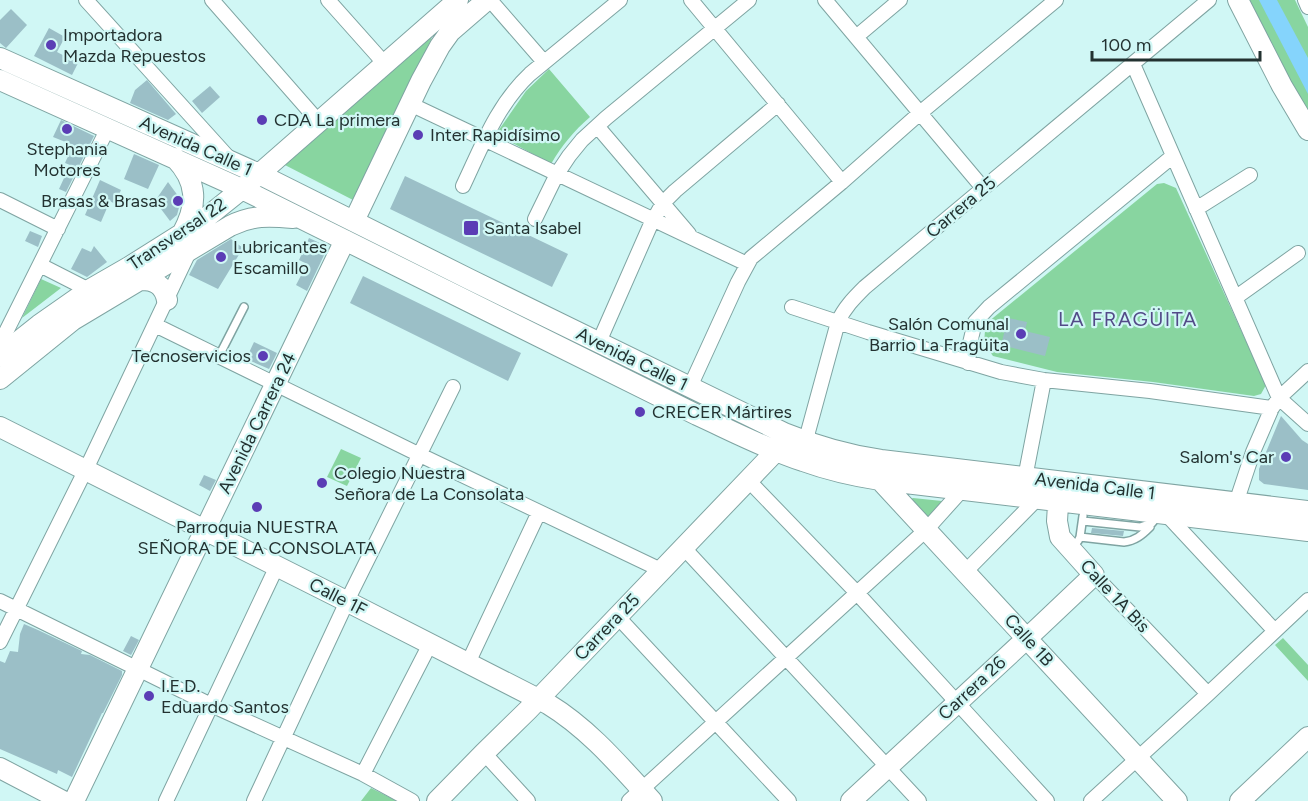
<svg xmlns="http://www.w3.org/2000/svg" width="1308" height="801" viewBox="0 0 1308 801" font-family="Figtree,sans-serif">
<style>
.green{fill:#88d5a0}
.water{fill:#85d4fc}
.building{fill:#9bbfc7}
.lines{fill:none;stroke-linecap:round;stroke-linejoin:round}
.lane-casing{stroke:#7fa4a2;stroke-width:10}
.street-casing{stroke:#7fa4a2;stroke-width:16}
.secondary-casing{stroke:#7fa4a2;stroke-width:22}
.lane{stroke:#fff;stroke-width:7}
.street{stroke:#fff;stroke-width:14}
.secondary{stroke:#fff;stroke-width:20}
.poi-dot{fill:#5b3db5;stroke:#d0f7f5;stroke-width:2}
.labels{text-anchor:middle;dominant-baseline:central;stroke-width:4.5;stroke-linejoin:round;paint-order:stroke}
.poi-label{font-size:18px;fill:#233231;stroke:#d0f7f5;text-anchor:start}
.street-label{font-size:18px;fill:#233231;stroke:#d0f7f5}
.neighbourhood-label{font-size:20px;letter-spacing:1.5px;fill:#534a88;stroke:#d0f7f5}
</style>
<rect width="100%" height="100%" fill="#d0f7f5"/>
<path class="green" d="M1245,0H1295L1308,27V120Z
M430,35L432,36L431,40L353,200L281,163Z
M549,69L590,117C573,132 563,144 551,164L496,134L526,91Z
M1164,183L1176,188L1266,385L1261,394L1254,396L1153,382L1057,372L993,356C984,343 982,337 988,322L1157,184Z
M41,279L61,288L22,318Z
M341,449L361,458L347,486L327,477Z
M913,498L942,501L943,503L929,519L909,500Z
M1283,638L1308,665V681L1275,645Z
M371,788L397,801H361Z"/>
<path class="water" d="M1259,0H1277L1308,58V94Z"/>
<path class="building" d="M11,9L27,25L6,48L0,43V20Z
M49,28L65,37L57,52L78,63L72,75L34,56Z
M147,80L176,114L168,120L130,103L135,90Z
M210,86L220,97L202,113L192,101Z
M61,120L94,136L66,192L59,189L70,165L65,163L73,145L53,137Z
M134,154L159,165L148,189L124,179Z
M405,176L568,254L552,287L390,209Z
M100,180L121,190L115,204L110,201L101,222L85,215Z
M168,182L181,200L177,215L170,221L155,201Z
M30,231L42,236L38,247L25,241Z
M309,238L324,245L326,251L307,291L296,285L307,264L299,260Z
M231,239L243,248L218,289L189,275L197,260Z
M94,246L107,262L87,277L71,269L82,248L91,252Z
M363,276L521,353L508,381L350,303Z
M1008,318L1027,322L1025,331L1050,337L1045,356L1001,345Z
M254,342L277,353L269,369L246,359Z
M1281,416L1302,440L1308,444V490L1264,484L1259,480V469Z
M204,475L216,480L210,491L199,485Z
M1092,528L1124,531L1123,536L1091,533Z
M24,624L38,630L82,651L81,654L90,655L122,671V675L103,713H102L72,777L58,770L57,774L0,749V661L5,663L10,651L18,652L20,634Z
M131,636L139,640L131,655L123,651Z"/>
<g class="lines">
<defs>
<path id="lane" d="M219,356L244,307
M1083,521L1140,527L1152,523L1157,517
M1080,537L1124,542C1135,541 1142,535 1150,527
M1078,541L1080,537L1083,516"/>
<path id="street" d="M86,0L228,157
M212,0L319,122
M328,0L385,64
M490,0L544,62
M691,0L842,182
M825,0L983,188
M1305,0L1308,7
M856,37L900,0
M1133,64L1279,398L1308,424
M410,104L747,264
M597,126L689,234
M463,186C482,146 497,105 530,74L620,0
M0,200L58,229
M1196,209L1250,175
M535,219L557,174L569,156L582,140L606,118L749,0
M40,265L89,290
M1235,298L1298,253
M792,307L868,332L1001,372L1044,380L1150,391L1272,408
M155,325L420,455L661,570
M599,342L650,226L663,203L675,191L778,104
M0,344L108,128
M968,363L970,343L975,322L989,307L1173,156
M690,387L738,282L751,258L842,182L920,113L1056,0
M810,447L808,439V432L838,322C844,308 854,298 865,287L1209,0
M1025,478L1044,380
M748,480L857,593L1047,801
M1236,503L1253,452L1272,408L1279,398L1308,371
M1166,514L1274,630
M683,547L919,801
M965,572L1037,499
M1094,575L1208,694
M0,601L211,705L363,774L412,801
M617,616L789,801
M0,642L89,463L190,250
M468,663L539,512
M484,753L528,801
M363,774L430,644
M166,801L277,566
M254,801L351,593L453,387
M629,801L926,530L962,490
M1091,801L1208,694L1308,600"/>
<path id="secondary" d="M1238,0L1282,86L1308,130
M0,58L259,174L469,279L784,433C816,446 847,455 881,460L1308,511
M0,80L242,189L697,415C732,431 766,449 803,461C828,470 854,476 880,480L1308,531
M175,158C198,182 198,205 182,234
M354,221L421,81L440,46L450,32L487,0
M139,280C154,279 164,285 167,300
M0,356L39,325L89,290L129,267L202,221L242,189L458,0
M0,379L73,320L230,226C252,215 269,216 293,218
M0,427L348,602L548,704C589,729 620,766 652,801
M880,480L1177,801
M0,768L63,801
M74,801L345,240
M437,801L484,753L528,710L776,451
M851,801L1038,628L1094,575L1060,537L1057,521L1059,488
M1240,801L1308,737"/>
</defs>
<use href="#lane" class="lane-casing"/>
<use href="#street" class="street-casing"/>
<use href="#secondary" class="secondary-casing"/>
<use href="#lane" class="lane"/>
<use href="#street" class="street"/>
<use href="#secondary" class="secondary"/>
</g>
<g class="poi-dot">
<circle cx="51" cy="45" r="6"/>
<circle cx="262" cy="120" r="6"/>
<circle cx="67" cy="129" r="6"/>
<circle cx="418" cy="135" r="6"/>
<circle cx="178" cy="201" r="6"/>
<rect x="463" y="220" width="16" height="16" rx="3"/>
<circle cx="221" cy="257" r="6"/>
<circle cx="1021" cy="334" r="6"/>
<circle cx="263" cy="356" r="6"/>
<circle cx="640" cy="412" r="6"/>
<circle cx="1286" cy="457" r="6"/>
<circle cx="322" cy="483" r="6"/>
<circle cx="257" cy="507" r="6"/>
<circle cx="149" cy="696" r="6"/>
</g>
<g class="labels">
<g class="poi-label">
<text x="63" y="35">Importadora<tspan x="63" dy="21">Mazda Repuestos</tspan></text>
<text x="274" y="120">CDA La primera</text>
<text x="430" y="135">Inter Rapidísimo</text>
<text x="67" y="149" text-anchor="middle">Stephania<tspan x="67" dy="21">Motores</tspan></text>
<text x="166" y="201" text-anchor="end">Brasas &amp; Brasas</text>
<text x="484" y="228">Santa Isabel</text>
<text x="233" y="247">Lubricantes<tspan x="233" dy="21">Escamillo</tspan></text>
<text x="1009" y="324" text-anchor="end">Salón Comunal<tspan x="1009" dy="21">Barrio La Fragüita</tspan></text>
<text x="251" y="356" text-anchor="end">Tecnoservicios</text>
<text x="652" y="412">CRECER Mártires</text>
<text x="1274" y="457" text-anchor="end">Salom's Car</text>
<text x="334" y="473">Colegio Nuestra<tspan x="334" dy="21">Señora de La Consolata</tspan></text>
<text x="257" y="527" text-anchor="middle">Parroquia NUESTRA<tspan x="257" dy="21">SEÑORA DE LA CONSOLATA</tspan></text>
<text x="161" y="686">I.E.D.<tspan x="161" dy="21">Eduardo Santos</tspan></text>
</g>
<g class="street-label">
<text transform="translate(196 146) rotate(24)">Avenida Calle 1</text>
<text transform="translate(961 207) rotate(-40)">Carrera 25</text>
<text transform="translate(177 234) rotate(-34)">Transversal 22</text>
<text transform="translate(632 359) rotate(26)">Avenida Calle 1</text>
<text transform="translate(257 423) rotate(-64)">Avenida Carrera 24</text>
<text transform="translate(1095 486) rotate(7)">Avenida Calle 1</text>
<text transform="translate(1115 596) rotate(47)">Calle 1A Bis</text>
<text transform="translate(338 597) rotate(27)">Calle 1F</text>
<text transform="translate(607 627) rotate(-46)">Carrera 25</text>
<text transform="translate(1029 640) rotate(48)">Calle 1B</text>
<text transform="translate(972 688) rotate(-43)">Carrera 26</text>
</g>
<g class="neighbourhood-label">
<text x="1128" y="319">LA FRAGÜITA</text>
</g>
</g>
<path d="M1092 51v9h168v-9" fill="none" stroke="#233231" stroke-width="3"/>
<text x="1101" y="51" font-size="18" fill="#233231" stroke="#d0f7f5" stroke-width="4.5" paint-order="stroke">100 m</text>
</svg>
